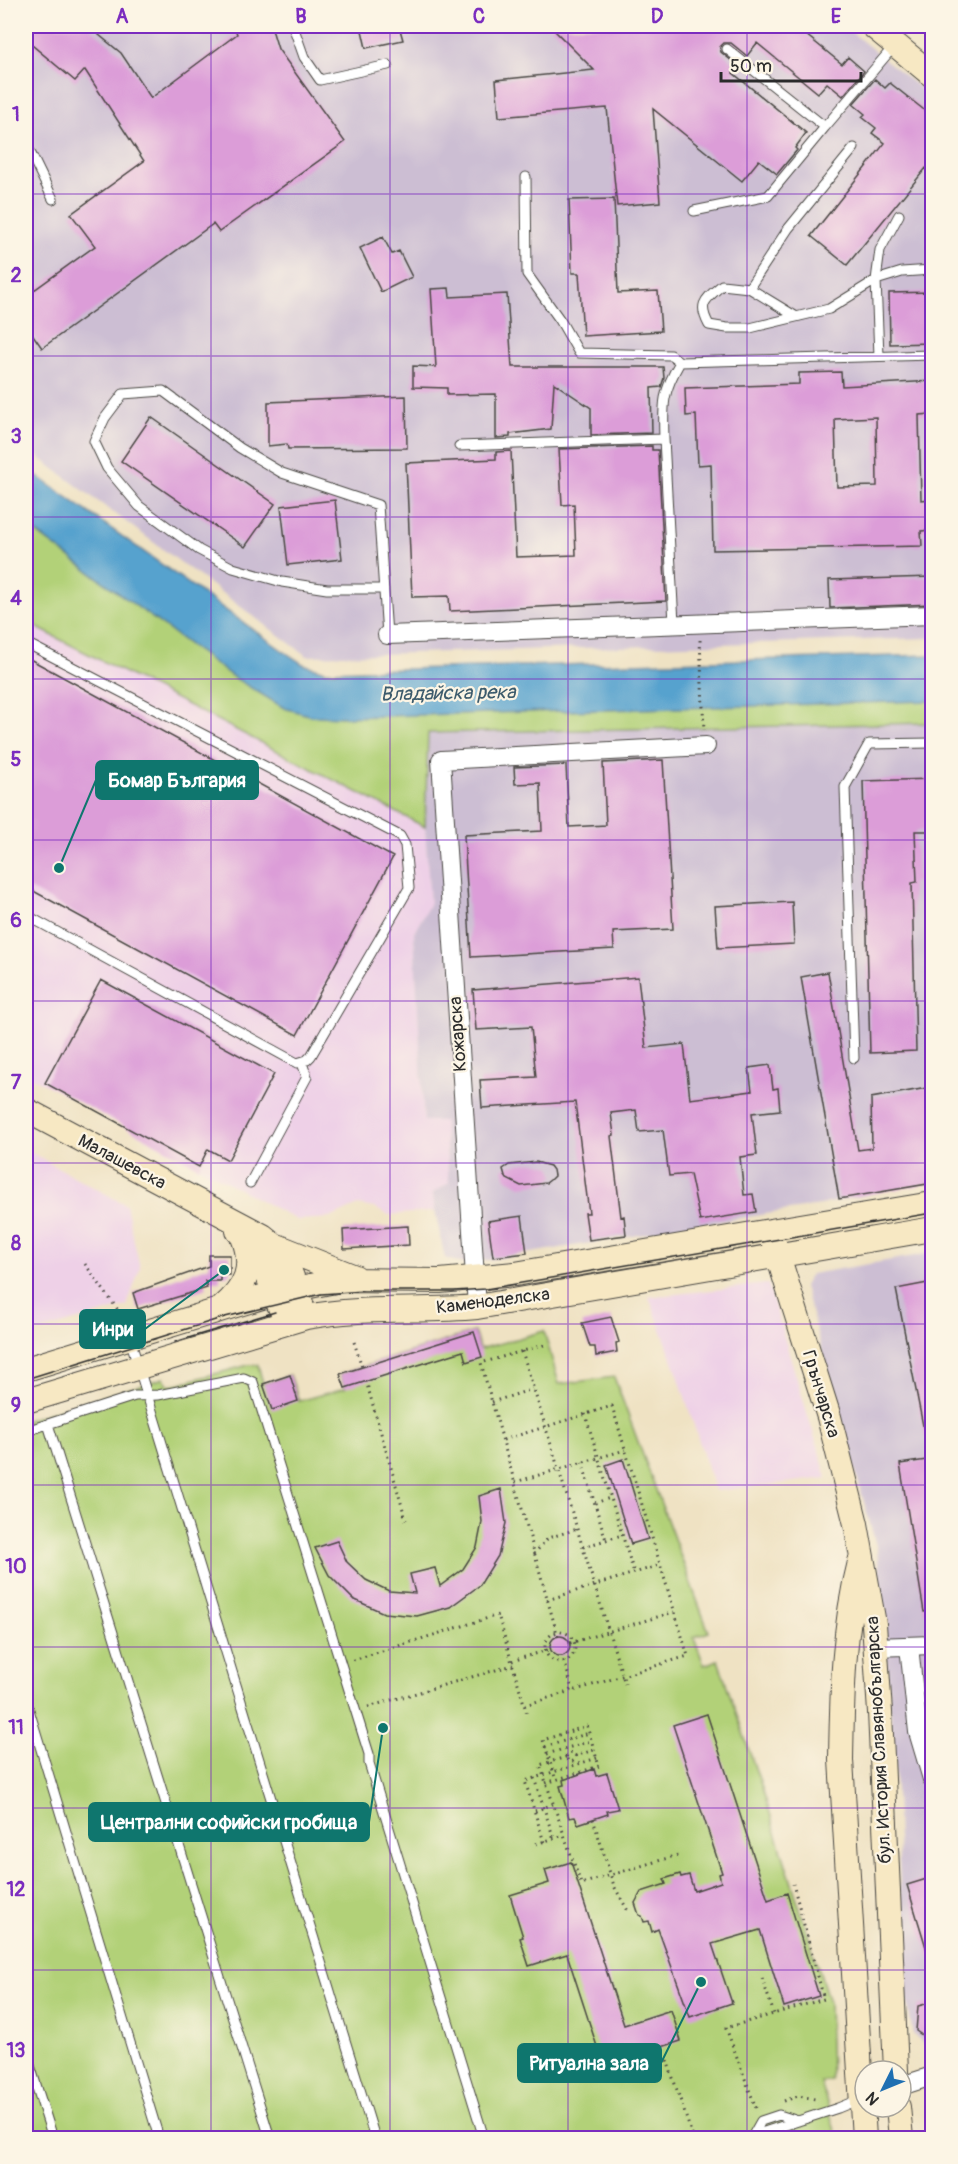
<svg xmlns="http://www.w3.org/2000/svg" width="958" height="2164" viewBox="0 0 958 2164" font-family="Pangolin,sans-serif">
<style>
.built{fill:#eed0e7}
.industrial{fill:#ccbed3}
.green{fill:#b2d178;stroke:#6e7e52;stroke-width:1.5}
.water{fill:#56a2ce;stroke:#40667c;stroke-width:1.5}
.building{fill:#dc9dd8;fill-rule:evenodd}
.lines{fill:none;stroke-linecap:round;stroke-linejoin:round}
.lane-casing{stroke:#484642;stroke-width:11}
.street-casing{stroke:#484642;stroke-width:20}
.secondary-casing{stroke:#484642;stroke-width:26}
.path{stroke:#484642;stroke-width:3;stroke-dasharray:1.5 4.5;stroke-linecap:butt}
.lane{stroke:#fff;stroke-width:9}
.street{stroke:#fff;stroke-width:18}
.secondary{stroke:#f7e8c3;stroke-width:24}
.tram{stroke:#2b2b2b;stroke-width:1.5}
.grid{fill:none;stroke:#7b2cbf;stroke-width:1.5;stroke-opacity:0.55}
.labels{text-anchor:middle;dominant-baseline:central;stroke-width:4.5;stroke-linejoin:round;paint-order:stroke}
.street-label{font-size:18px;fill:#2b2b2b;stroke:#fcf5e5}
.water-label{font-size:20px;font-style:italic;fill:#3c5b6c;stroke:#fcf5e5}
.leader{fill:none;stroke:#0f766e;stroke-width:2}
.callout-dot{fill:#0f766e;stroke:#fcf5e5;stroke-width:2}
.callout{fill:#0f766e;stroke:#0f766e;stroke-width:2}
.callout-label{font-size:20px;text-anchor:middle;font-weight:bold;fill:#fff}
.neatline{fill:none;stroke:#7b2cbf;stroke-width:2}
.grid-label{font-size:20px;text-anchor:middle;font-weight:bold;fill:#7b2cbf}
</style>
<rect width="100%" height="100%" fill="#fcf5e5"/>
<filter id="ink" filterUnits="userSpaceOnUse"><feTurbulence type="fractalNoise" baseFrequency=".0167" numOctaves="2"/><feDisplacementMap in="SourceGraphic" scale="12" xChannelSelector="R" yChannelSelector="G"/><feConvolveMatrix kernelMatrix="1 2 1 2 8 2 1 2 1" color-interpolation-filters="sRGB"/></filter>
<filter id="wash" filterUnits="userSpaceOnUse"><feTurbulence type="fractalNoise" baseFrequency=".008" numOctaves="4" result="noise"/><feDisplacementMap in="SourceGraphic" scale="24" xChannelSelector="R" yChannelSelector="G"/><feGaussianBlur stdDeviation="1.35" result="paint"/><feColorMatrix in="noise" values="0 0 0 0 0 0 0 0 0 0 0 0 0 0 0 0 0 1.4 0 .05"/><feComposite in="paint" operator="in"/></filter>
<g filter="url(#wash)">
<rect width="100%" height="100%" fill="#efe2c3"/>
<path class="built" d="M26,622L425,827L430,903L414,933L424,1121H444L449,1183L433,1193L435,1211L389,1215L374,1208L358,1205L330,1218L297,1220L26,1074Z
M26,1150L126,1205L140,1268L127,1306L26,1335Z
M768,1284L827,1478L715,1491L676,1369L649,1297Z"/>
<path class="industrial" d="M26,26H844L932,98V638L307,656L26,448Z
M908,26H932V46Z
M932,723V1181L820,1205L464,1264L445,1258L435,1211L433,1193L449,1183L444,1121H424L414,933L430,903L425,827L428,733Z
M932,1253V2050L913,2034L904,1981L895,1767L877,1549L804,1286L811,1274Z"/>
<path class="green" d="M26,525L233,677L846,702L932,701V723L428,733L425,827L26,622Z
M544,1331L559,1384L614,1377L704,1619L709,1632L694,1637L704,1665L718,1660L763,1791L829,2002L831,2080L821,2082L837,2138H26V1420L164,1378L169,1386L249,1365H258L263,1384L290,1375L299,1401L345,1388L340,1374L474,1332L480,1349Z"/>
<path class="water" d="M26,468L282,650L303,664L326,671L932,655V701L347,717L312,716L284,708L233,677L26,525Z"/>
<g id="blocks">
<path class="building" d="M35,26H88L121,53L151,98L237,34L234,26H271L278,49L345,142L219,232L213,224L42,348L26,325V296L95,246L71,214L144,161L85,70L75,81L26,40Z
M361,26H399L403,40L366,48Z
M550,26H795L842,64L848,57L864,71L843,96L827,83L818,93L757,43L747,56L731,43H724L720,47L721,52L738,66L733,73L806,133L795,148L797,150L777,174L759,160L742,181L653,109L660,202L617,206L607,108L499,117L496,80L594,70Z
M875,79L885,88L890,83L933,117V174L926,168L847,265L811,236L885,143L872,133L876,128L862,117L865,114L853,104Z
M614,199L618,293L658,291L661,331L583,336L579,273H572L569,200Z
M383,237L392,254L399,251L412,277L381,292L360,248Z
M449,288L450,297L507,294L512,367H663L664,378L661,387L651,388L652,433L591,435V408L554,383L551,429L510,434V437L496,438V394L447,395V388L413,387V366L436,367L431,289Z
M933,292V343L890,344L889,293Z
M841,372L842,386L933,381V414L919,415L921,500L933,499V530L921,531L922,546L713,550L711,464L698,465L696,415L686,416L685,388L799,384V373ZM876,417L877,486L837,487L835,419Z
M406,396L407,448L288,449L287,444L268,446V402Z
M151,417L275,504L245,547L121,461Z
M652,446V450H658L666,601L450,611L449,596L412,597L406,463L496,459V452L511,451L516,557L576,555L574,504L562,505L559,449Z
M335,500L342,559L288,565L281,506Z
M933,577V604L830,608L829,580Z
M26,657L393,857L297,1035L26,887Z
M663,760L673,929L613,932L614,949L471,957L464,835L542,831L540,783L515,784L514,767L566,765L569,827L606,825L603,763Z
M933,779V831H915L917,882L912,883L916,1051L870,1053L863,781Z
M792,902L794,944L718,948L715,906Z
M828,972L858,1150L872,1148L871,1098L933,1087V1183L839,1199L801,977Z
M638,977L646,1048L684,1044L690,1099L752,1091L749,1068L770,1065L773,1089L778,1088L780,1110L752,1113L757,1155L740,1157L744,1195L753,1194L756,1212L700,1221L690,1174L669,1176L663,1130L639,1132L636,1110L611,1113L614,1135L611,1136L621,1217L624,1216L626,1235L589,1240L585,1213H589L575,1102L482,1108L480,1080L536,1077L531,1027L476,1030L473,990Z
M101,980L274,1074L228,1160L208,1149L199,1167L45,1083Z
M536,1162L550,1166L553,1170L554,1176L550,1180L546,1183L521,1186L507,1179L505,1176L503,1169L509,1165Z
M522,1216L527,1253L493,1257L488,1221Z
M408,1226L409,1245L344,1249L343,1230Z
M209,1255H230V1275H220V1281H205L207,1288L138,1309L133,1293L209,1266Z
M933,1282V1436H925L896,1289Z
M611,1317L619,1342L616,1343L617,1352L596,1356L595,1347H590L582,1323Z
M474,1332L482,1357L466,1362L463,1351L345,1388L340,1374Z
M290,1375L298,1401L272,1410L263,1384Z
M623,1459L648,1539L631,1544L606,1465Z
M933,1459V1611L924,1612L900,1464Z
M501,1489L506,1523L498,1556L480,1585L450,1607L417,1616L384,1613L353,1599L329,1575L315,1548L337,1541L347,1562L366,1580L389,1591L415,1593L410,1574L435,1568L440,1586L463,1569L477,1547L482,1522L479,1496Z
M550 1646a10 10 0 1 1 20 0a10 10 0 1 1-20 0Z
M707,1714L768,1900L787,1893L819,1996L784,2007L760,1930L712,1944L732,2003L690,2017L658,1929L652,1932L649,1921L644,1922L642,1916L639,1915L635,1903L641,1892L666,1884L664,1879L680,1874L681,1877L689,1875L694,1891L721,1882L719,1874L722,1873L673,1725Z
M594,1769L596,1776L607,1773L618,1809L607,1811L608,1814L578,1824L575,1817L569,1818L560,1786L564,1785L563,1780Z
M571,1862L624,2025L671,2010L681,2041L603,2065L567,1954L529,1966L520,1938L523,1937L510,1895L549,1883L545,1870Z
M933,1877V1956L929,1957L907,1885Z
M933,2002V2043L916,2031L918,2006Z"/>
</g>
</g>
<g filter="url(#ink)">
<use href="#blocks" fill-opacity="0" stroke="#484642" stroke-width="1.5"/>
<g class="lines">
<defs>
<path id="lane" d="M293,26L304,57L320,80L388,65
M927,26H932
M727,49L825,127L895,45
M26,137L29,150L53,199
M526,177L527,274L560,320L579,353L671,355L680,362
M694,211L768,196L825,127
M749,288L788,229L854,148
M795,316L749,288L722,285C706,299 697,303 709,325L727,328H750L829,309L876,280L902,272L932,270
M879,356L876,280L880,250L899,215
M664,439L674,623
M459,446L664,439C663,404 662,393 680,362L932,355
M384,589H327L282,582L233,568L199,550L139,506L107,468L94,441L105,418L123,394L163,391L240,448L282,473L378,505L387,635
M26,643L400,836L405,845L409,888L311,1056L307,1060L297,1063L26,915
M854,1058L845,787L869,744L932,743
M250,1183L307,1077L302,1063
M130,1339L375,2138
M48,1424L270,2138
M26,1431L135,1396L158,1395L244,1378L253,1382L369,1754V1763L484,2138
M26,1700L159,2138
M26,2053L53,2138
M752,2137L761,2121L779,2115L798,2121
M746,2138L838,2108L860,2099"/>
<path id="street" d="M387,635L932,615
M477,1307L441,760L706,746
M909,1646L918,1732L932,1779
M876,1647L932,1645
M901,2086L932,2076"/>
<path id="secondary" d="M873,26L932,75
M26,1110L263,1236C288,1254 291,1276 301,1303
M238,1231L260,1255L280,1307
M773,1240L829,1417L856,1524L874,1624L880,1712L896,2071
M277,1246L355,1277
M222,1308C246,1287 255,1268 243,1237
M26,1369L275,1293L325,1283L342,1280L440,1281L515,1274L932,1204
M26,1401L306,1317C363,1306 420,1312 477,1307L932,1229
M860,1562C843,1627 842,1693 841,1760L864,2138
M898,2107L901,2138"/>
</defs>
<use href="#lane" class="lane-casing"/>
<use href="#street" class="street-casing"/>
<use href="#secondary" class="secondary-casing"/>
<path class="path" d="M700,640L704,730
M85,1264L123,1317
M354,1342L362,1367
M544,1345L481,1363L558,1637
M522,1351L625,1684
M366,1381L406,1520
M492,1402L533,1389
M585,1414L634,1573
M503,1440L612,1406L688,1656L576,1690L572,1689L568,1692L525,1705
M582,1462L606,1540
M515,1482L625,1450
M595,1503L610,1498
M583,1547L622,1535
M534,1554L548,1538L577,1529
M547,1600L660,1565
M545 1647a15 15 0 1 1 30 0a15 15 0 1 1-30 0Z
M570,1643L674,1612
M563,1655L572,1689
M353,1660L498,1615L527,1714
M512,1661L551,1649
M368,1707L513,1665
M545,1747L589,1733
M566.5 1757a4.5 4.5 0 1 1 9 0a4.5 4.5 0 1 1-9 0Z
M547,1754L591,1741
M575,1756L594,1750
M566,1757L540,1765L581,1884L681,1854
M534,1778L554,1839
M546,1783L599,1766L587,1726L543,1740L556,1780
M535,1811L553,1804
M593,1819L614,1886L628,1911
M544,1842L525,1781L597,1758
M536,1844L564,1835
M762,1978L774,2014
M667,2060L693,2138
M784,2101L798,2096L815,2099
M756,2108L726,2028L824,1999L793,1884"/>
<use href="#lane" class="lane"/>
<use href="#street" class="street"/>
<use href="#secondary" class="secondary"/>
<path class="tram" d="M175,1342L275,1312
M26,1379L225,1317L321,1294L364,1291H454L486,1289L932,1213"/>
</g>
</g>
<path class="grid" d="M211,26V2138M390,26V2138M568,26V2138M747,26V2138M26,194H932M26,356H932M26,517H932M26,679H932M26,840H932M26,1001H932M26,1163H932M26,1324H932M26,1485H932M26,1647H932M26,1808H932M26,1970H932"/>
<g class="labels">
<g class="street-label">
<text transform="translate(458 1034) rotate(-94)">Кожарска</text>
<text transform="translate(122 1162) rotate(28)">Малашевска</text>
<text transform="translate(493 1301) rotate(-7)">Каменоделска</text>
<text transform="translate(821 1394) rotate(73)">Грънчарска</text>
<text transform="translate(879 1740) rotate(-93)">бул. История Славянобългарска</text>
</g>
<g class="water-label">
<text transform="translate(448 693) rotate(-1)">Владайска река</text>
</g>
</g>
<path class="leader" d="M59 868L96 780M224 1270L145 1329M383 1728L369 1822M701 1982L661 2063"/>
<g class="callout-dot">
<circle cx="59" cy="868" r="6"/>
<circle cx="224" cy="1270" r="6"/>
<circle cx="383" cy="1728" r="6"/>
<circle cx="701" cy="1982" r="6"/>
</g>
<g class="callout">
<rect x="96" y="761" width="162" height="38" rx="6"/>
<rect x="80" y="1310" width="65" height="38" rx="6"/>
<rect x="89" y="1803" width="280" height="38" rx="6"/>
<rect x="518" y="2044" width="143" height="38" rx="6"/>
</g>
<g class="callout-label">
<text x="177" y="787">Бомар България</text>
<text x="113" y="1336">Инри</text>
<text x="229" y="1829">Централни софийски гробища</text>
<text x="589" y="2070">Ритуална зала</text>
</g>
<rect width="958" height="2164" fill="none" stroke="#fcf5e5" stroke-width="66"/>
<g transform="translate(883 2089) rotate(227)"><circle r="28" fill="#fcf5e5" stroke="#a8a49b" stroke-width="1.5"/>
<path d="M0-4.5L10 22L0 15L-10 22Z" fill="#1f6fb2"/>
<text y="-9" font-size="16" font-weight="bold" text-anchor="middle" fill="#2b2b2b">N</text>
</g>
<path d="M721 72v9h140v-9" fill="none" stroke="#2b2b2b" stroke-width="3"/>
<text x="730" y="72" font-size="18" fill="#2b2b2b" stroke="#fcf5e5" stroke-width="4.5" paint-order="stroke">50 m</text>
<rect x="33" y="33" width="892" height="2098" class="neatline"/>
<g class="grid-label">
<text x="122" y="23">A</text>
<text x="301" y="23">B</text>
<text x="479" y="23">C</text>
<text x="657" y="23">D</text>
<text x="836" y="23">E</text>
<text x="16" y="121">1</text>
<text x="16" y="282">2</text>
<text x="16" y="443">3</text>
<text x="16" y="605">4</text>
<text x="16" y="766">5</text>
<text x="16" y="927">6</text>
<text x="16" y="1089">7</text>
<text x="16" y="1250">8</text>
<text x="16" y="1412">9</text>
<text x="16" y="1573">10</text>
<text x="16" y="1734">11</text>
<text x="16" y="1896">12</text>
<text x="16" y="2057">13</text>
</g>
</svg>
